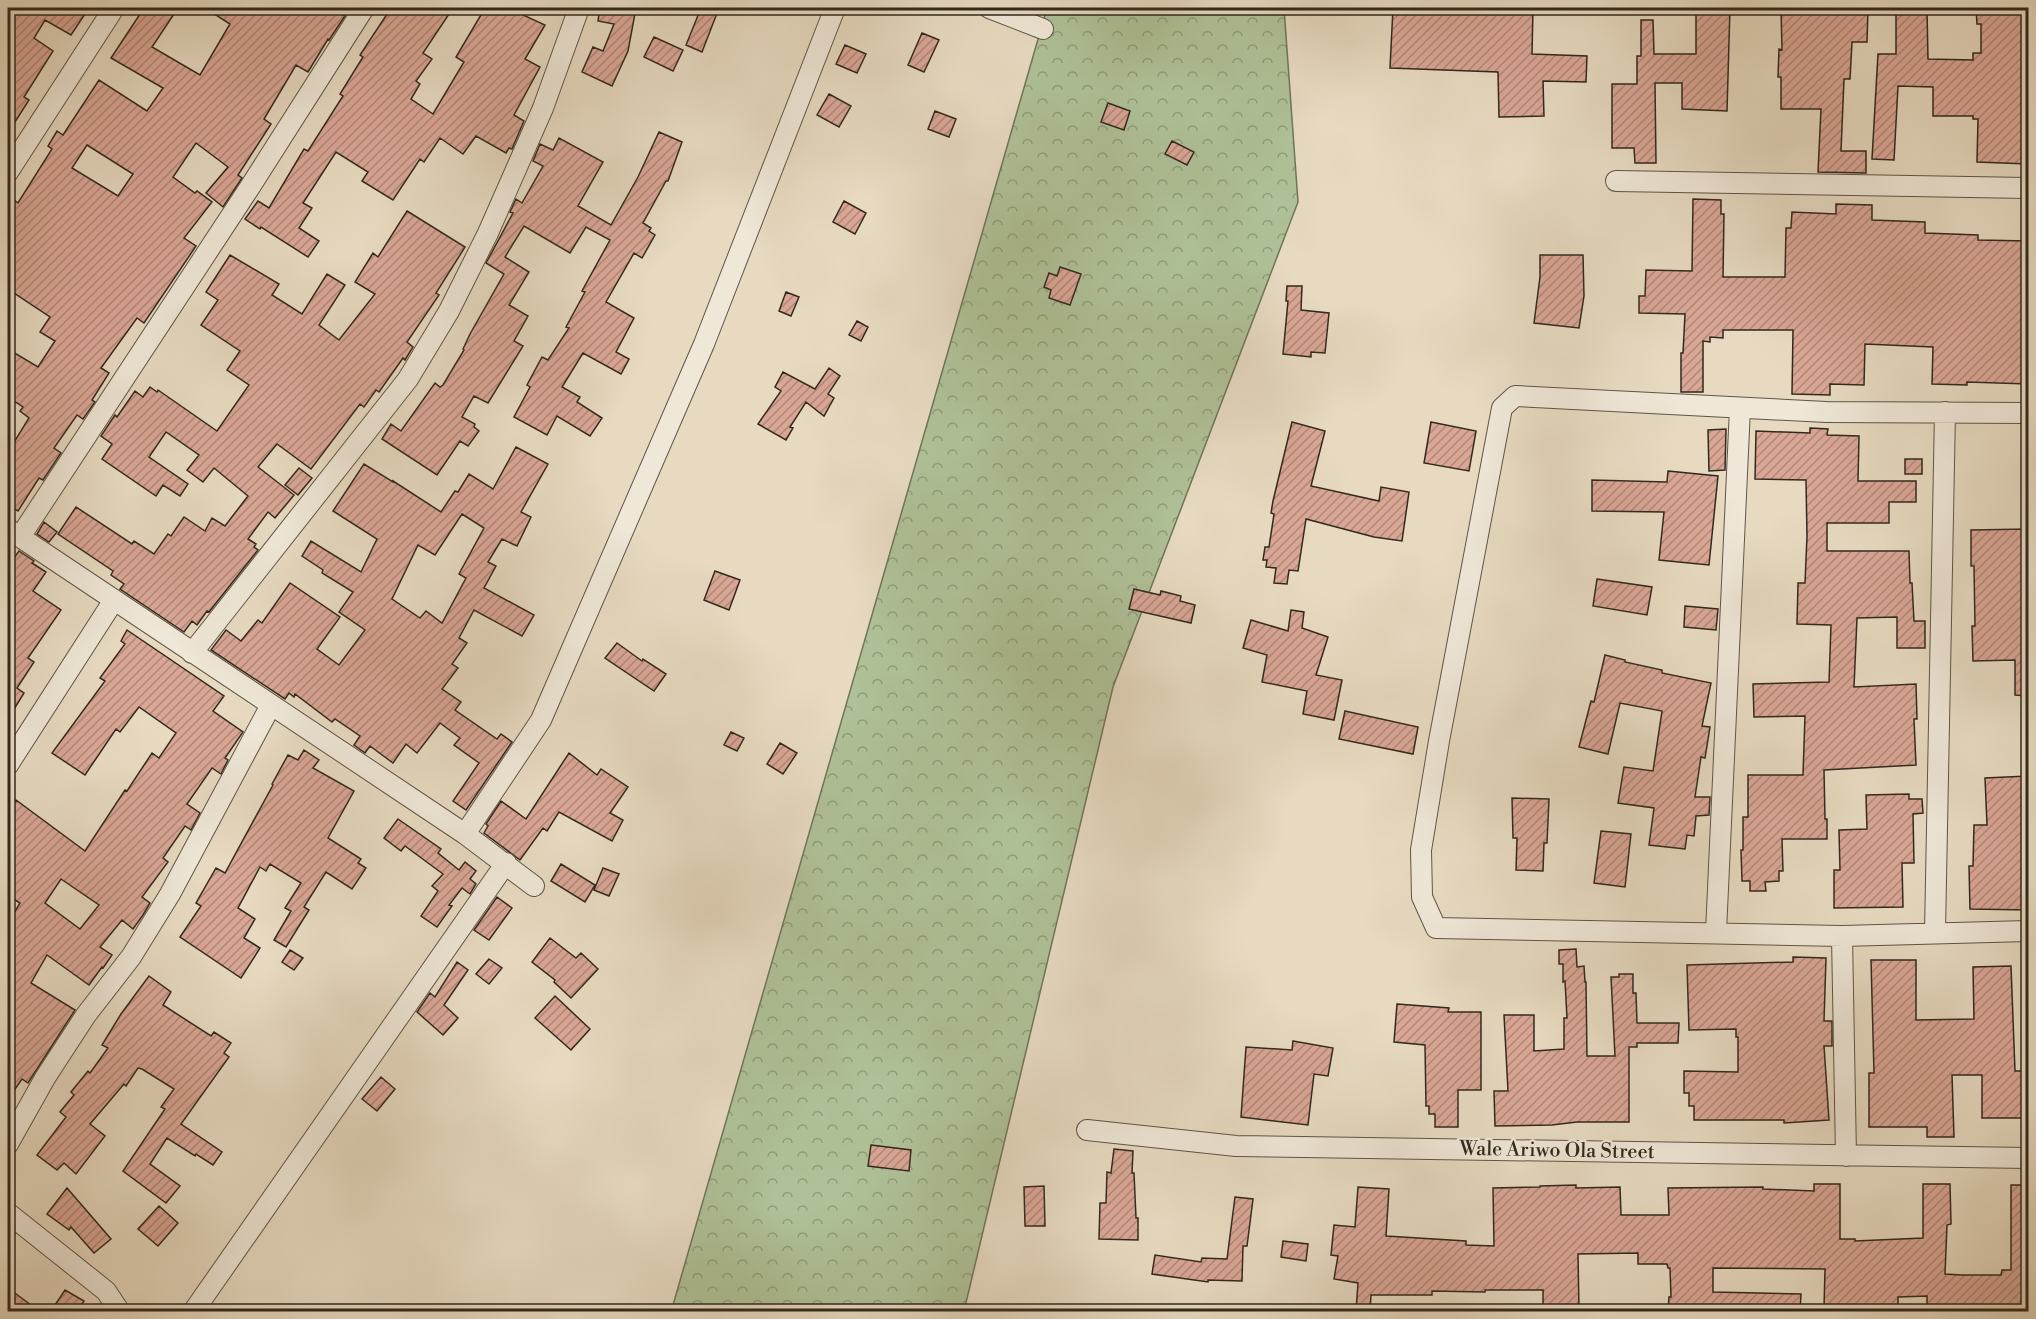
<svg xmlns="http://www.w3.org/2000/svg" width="2036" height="1319" viewBox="0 0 2036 1319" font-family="'Libre Bodoni',serif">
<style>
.forest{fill:url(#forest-crowns);stroke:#70755a;stroke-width:1.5}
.building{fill:url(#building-hatch);stroke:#32291d;stroke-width:1.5;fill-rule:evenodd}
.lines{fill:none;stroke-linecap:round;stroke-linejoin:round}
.minor-casing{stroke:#5f5546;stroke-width:22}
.minor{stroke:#efe7d7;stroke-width:20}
.labels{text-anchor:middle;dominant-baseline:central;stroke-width:4.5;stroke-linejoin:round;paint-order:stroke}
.street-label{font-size:20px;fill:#32291d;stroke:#efe7d7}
</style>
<defs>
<pattern id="forest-crowns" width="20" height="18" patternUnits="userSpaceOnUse" patternTransform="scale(1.5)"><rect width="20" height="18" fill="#afc198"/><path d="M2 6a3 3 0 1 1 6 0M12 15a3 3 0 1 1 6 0" fill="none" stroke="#8f9d7b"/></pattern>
<pattern id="building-hatch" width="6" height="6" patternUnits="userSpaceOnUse" patternTransform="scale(1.5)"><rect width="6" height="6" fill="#daa696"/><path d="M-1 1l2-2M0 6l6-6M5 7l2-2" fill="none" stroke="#b1877a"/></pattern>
</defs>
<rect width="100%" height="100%" fill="#e7dac1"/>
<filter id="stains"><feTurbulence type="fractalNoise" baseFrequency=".00333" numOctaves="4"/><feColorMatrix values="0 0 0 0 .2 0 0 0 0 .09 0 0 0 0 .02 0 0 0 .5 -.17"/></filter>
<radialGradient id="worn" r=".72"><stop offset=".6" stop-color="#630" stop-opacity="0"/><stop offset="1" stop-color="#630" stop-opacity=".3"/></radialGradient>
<path class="forest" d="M1047,8H1284L1298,202L1113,687L964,1311L671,1312Z"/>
<path class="building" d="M8,8H89L71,35L45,20L34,38L53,51L24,97L29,100L8,133Z
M144,8H178L152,47L200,75L230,24L205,8H330L345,16L329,40L328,39L308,72L296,65L264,119L271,124L238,175L242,178L223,207L206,193L228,167L196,143L173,177L195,193L197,191L212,202L184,238L196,246L144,323L137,318L101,368L109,373L92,400L95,402L83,419L77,415L54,448L61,453L43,480L39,478L18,511L8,505V452L29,418L20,411L23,407L8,397V349L38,367L55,341L40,332L50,317L8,289V195L18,203L52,149L48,146L57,131L63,135L99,80L147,111L163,88L111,58ZM87,145L133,174L118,196L72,168Z
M391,8H453L423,53L432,59L416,81L420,84L411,99L433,114L464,62L456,57L485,8H508L545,25L525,59L540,67L514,115L524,121L512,149L509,148L506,153L476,136L463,154L440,138L424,162L420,159L393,200L362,181L368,172L336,152L303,203L312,208L299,228L319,241L308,257L261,227L260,229L245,219L258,201L269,208L304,149L308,151L343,96L340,94L363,57L360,55Z
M600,8H636L628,51L612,86L582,72L593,47L603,51L614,24L598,21Z
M701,8H719L702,52L686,45Z
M1393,8H1533L1532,54L1587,56L1586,82L1543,81L1544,116L1499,117L1498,72L1390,68Z
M1696,8H1730L1727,111L1682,109V83H1655L1656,163H1635L1634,148H1612V84H1637V56H1641V20H1653L1654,54H1696Z
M1781,8H1868L1867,42H1852L1850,79H1844L1841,151H1866V173L1818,172L1821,109H1781V77H1778L1779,49L1782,50Z
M1896,8H1927L1928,59L1973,60V53H1981V24H1977L1976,8H2028V164L1977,162L1978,119H1973V116H1933V87L1898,86L1894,160L1872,159L1878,54H1896Z
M922,33L939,40L924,72L908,65Z
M654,37L683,50L673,71L644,57Z
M845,45L866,54L857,73L836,64Z
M829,94L851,106L839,127L817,115Z
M1108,103L1130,111L1124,130L1101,122Z
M935,111L956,119L949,137L928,129Z
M659,132L682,142L668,181H666L643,223L651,228L649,231L655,235L642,258L634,253L606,302L634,318L616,352L629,359L621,374L583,353L562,387L580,397L577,402L602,418L590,436L557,416L547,435L514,417L530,387L527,385L542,357L548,360L569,328L566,327L585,292L582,291L610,240L586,227L570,253L524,226L505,257L529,272L509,305L528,316L514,341L523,346L488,403L474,396L462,417L475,424L474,427L479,431L468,446L460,441L437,475L382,439L391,424L401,431L435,383L440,387L443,385L464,350L463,349L470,334L504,274L486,263L513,213L510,212L516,199L522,203L543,166L533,161L540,144L553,150L559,138L603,162L578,206L611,225L638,177Z
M1172,141L1194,152L1187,165L1165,154Z
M1693,199L1721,200V214H1724L1723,277H1785L1786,228H1791L1792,212L1836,214V204L1872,205V220L1925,222V233L1978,235V240L2028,241V384L1967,382V385L1932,384L1933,347L1865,344L1864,385L1830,384V395L1792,394L1793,330H1723V338L1710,337V342L1703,341V392H1681V353H1683L1685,314L1639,313V296H1645L1646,270L1692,271Z
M844,201L866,213L855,234L833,222Z
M407,211L465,247L436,293L439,295L407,342L413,347L405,360L403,358L379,392L376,390L364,407L360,404L311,469L277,444L258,467L294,495L275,518L268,512L248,539L256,544L254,547L258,550L209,612L207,611L197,625L192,621L184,632L120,589L124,584L111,575L113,571L58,534L76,507L132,544L134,541L154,554L168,534L171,536L184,517L205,531L212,518L225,526L248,496L214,468L203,482L187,470L199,455L166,432L149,457L188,484L180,496L163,485L156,496L102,459L112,444L101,436L115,415L117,417L135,391L143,397L150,387L157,392L158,390L217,431L249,385L227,370L240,351L201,325L218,300L206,292L230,255L279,284L272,295L302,314L327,274L345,285L319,325L339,340L375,294L355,282L373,253L378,257Z
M1540,255H1583L1584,296L1579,328L1534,323L1540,277Z
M1060,267L1081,274L1070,305L1049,298L1051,290L1044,287L1049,273L1057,276Z
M1287,286H1302L1301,310L1329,313L1325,353L1311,352V357L1283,354L1288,301H1286Z
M786,292L799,297L791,316L779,311Z
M857,321L868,327L861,341L849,335Z
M829,368L840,376L828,394L834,398L824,416L806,402L790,427L793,428L786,440L758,424L781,391L775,387L783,372L815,389Z
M1292,422L1325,431L1311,486L1379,501L1381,487L1409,492L1402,541L1374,537L1306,519L1298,571L1289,570L1287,584L1274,583L1276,568L1266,567L1267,560H1263L1265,547H1269L1274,514L1271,513L1273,501Z
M1431,422L1476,431L1469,471L1424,463Z
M1810,428L1828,429L1827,435L1859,436L1858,481H1916V502H1889V523H1827V551H1909L1910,583H1912L1914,621H1925V648H1897V617L1857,618L1854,687L1916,684L1917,719H1914L1916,765L1824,770L1825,819H1827V839H1782L1783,871H1779V881L1765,882L1766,891H1750V881H1742L1741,850H1743V817H1748V775H1803L1805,716L1754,717L1753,684L1829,682L1831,625L1797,624L1798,583H1805L1807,536L1806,480L1755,479L1756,431L1810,433Z
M1726,429L1725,470L1709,471L1708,430Z
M516,447L548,464L521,512L531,517L517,546L502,539L488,562L496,566L484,588L534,615L522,636L474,610L459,638L467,643L452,664L458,668L442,689L461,702L455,710L497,739L501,734L512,742L466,810L453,801L479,763L454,745L460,738L440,723L417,753L406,744L393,763L370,746L365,753L354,745L360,736L335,719L332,722L295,694L294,697L289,693L285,699L211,650L226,630L241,641L258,620L262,623L290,583L340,617L317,649L339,665L365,630L339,612L353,592L322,573L323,570L302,556L311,541L361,572L377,539L333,511L364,464L393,482V481L441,512L455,491L458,492L469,474L493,489ZM462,514L484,528L459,574L466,578L442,623L426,611L420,618L392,599L418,545L435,555Z
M1905,459H1922V474H1905Z
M299,468L312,478L298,495L285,485Z
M1668,471L1718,476L1709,565L1659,560L1664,512L1592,511V480L1667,482Z
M44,522L57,532L49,542L37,534Z
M2028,529V696L2015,695V660L1973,661L1972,626H1975L1974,566H1971V530Z
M19,551L34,561L32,563L46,572L33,591L61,610L28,658L34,662L17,688L24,693L8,719V566Z
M715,571L740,580L729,610L704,600Z
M1597,579L1652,587L1647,615L1593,606Z
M1134,589L1160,595L1161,591L1181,596L1180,601L1195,605L1191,623L1129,609Z
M1685,606L1718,609L1716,630L1684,627Z
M1291,610L1304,612L1302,628L1328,637L1316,675L1342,680L1334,720L1303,714L1307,691L1262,682L1267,655L1243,648L1251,620L1288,631Z
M127,630L224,696L213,711L243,732L225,758L228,760L221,774L212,768L187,804L200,813L191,830L185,826L163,858L168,862L142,897L150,903L143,915L133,929L122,920L100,947L112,955L103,968L102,967L89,985L47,955L31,983L75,1010L28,1083L22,1079L8,1099V923L20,903L10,897L14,891L8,886V811L16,800L85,851L125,790L127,791L152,753L159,758L176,733L139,707L120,732L116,729L85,775L52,753L105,681L100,678L125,644L121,641ZM61,879L99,905L80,929L45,903Z
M617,643L642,661L643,659L666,674L654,691L605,658Z
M1605,655L1625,660V662L1662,670V673L1711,683L1702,726L1710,727L1705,758L1701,757L1695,797H1710L1709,815L1696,816L1694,836L1687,835L1685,849L1649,845L1654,808L1618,803L1624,767L1653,771L1662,711L1620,703L1608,754L1579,747L1591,701L1594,702Z
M1345,711L1418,727L1413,754L1339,739Z
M731,732L744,738L737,751L724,745Z
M780,743L797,753L783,774L767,764Z
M304,750L319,760L313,768L354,791L328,838L361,859L358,863L366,868L352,889L326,872L304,907L309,910L286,947L274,940L291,911L285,908L301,883L270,864L266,871L260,867L238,908L255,919L244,938L260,948L241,978L180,937L201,906L196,903L216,868L225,873L273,785L272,784L288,755L298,760Z
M569,753L597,775L601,769L628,787L610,813L623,820L612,841L559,812L547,831L543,828L520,860L484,833L488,826L486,824L501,801L526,819Z
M2028,776V910L1970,909L1969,866H1973L1974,825H1987L1985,778Z
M1909,794V799H1922L1923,813L1913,814L1914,863H1902L1903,907L1834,908V870H1840L1839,830L1867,829L1866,795Z
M1512,798L1549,799L1547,843H1544L1543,871L1516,870L1517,838H1513Z
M398,819L441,849L438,853L459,870L465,862L476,871L470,879L476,884L470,894L462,888L449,905L452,906L437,927L421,916L438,891L432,886L443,874L405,846L401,851L384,838Z
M1601,831L1631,834L1625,887L1594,883Z
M561,864L595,885L585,902L551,881Z
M603,868L619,874L609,896L594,890Z
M497,897L512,908L489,940L474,930Z
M550,938L576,958L581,953L598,969L571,998L554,982L555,980L532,962Z
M1576,949L1577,967L1584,966L1585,982H1586L1587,1056H1615L1611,977H1619V974H1633V993H1636L1637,1023H1679L1678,1043H1637V1047H1629V1122H1577L1552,1125L1495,1126L1494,1091H1508L1504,1015H1534V1051L1564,1049V1018H1567L1565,981L1563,982V964H1559V950Z
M290,950L303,958L294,970L282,962Z
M1793,957L1826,958L1824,1021H1832V1046H1824L1829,1120L1784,1123V1120H1694V1106H1689V1093H1684V1071L1738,1072V1037H1736V1029L1689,1030L1687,965L1793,962Z
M489,959L502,968L489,984L476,974Z
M1871,960H1916V1020L1974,1019L1973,967L2011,966L2015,1071H2028V1118H1982V1075H1952L1954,1137H1927V1127H1869V1073H1874Z
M457,962L468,970L444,1005L458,1018L443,1035L417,1012L430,993L435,997Z
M149,976L171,992L163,1005L211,1036L214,1032L231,1043L224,1053L229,1057L181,1124L222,1152L213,1165L196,1154L195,1156L167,1138L150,1164L180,1186L166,1203L123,1171L165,1109L161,1107L174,1089L142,1069L138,1068L126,1086L124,1084L90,1124L105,1136L76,1174L64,1163L57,1170L37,1155L66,1117L60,1112L74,1095L71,1092L88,1071L90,1073L108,1048L102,1045L121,1014Z
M555,996L590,1029L571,1050L535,1018Z
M1397,1004L1449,1008L1448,1012H1481V1090H1458V1127H1435V1114H1429V1106H1426L1425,1045L1394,1042Z
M1293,1041L1333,1048L1328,1076L1314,1074L1308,1125L1241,1117L1246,1047L1292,1050Z
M381,1077L395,1089L377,1111L362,1099Z
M871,1145L911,1150L909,1171L868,1166Z
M1114,1149L1133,1151L1132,1173H1134L1136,1218H1138V1240L1099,1239L1100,1203H1106L1107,1172L1111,1173Z
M1814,1184H1840V1239H1855V1241L1923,1238V1184H1950L1951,1224L1947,1225L1945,1274L1961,1275H2001L2002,1270H2011V1185H2028V1311H1927V1296L1898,1297V1311H1868L1869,1309L1824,1308L1825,1269L1713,1268V1292L1801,1294L1800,1311H1668L1669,1297H1671L1670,1268H1668L1667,1264H1638V1253L1578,1254L1579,1311H1543V1290H1485V1292L1432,1291V1295H1371L1370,1311H1356L1358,1283L1334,1279L1338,1256L1331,1255L1334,1225L1355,1227L1358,1187L1389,1189L1386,1236L1466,1241V1245L1494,1246L1493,1188L1540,1187V1186L1576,1185V1188L1620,1187L1621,1215H1669L1668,1188L1763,1187V1189L1814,1191Z
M1044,1186L1045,1226H1025L1024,1187Z
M67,1188L111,1239L94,1253L71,1227L69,1230L47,1214Z
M1235,1197L1253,1199L1247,1246H1243L1242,1281L1208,1280V1282L1152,1274L1155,1255L1201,1262L1202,1258L1227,1259Z
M159,1206L178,1223L158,1246L138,1229Z
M1283,1241L1308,1244L1306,1261L1281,1257Z
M8,1288L39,1311H8Z
M65,1290L84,1301L77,1311H51Z"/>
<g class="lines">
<defs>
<path id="minor" d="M989,8L1043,29
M8,172L114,8
M1616,181L2028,188
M2028,413L1826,412L1515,396L1502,408L1439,741L1421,850L1422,897L1436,928L1842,936L2028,931
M8,529L465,834L534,886
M20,537L250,187L364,8
M192,653L408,379L449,311L488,233L543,108L579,8
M8,765L114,600
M465,834L541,720L704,344L835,8
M1716,932L1740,408
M1935,932L1945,412
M1842,936L1846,1156
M1087,1130L1236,1146L2028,1158
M8,1144L45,1078L86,1015L131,957L170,894L271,705
M8,1213L106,1291L120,1312
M193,1312L506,863"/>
</defs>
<use href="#minor" class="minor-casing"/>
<use href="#minor" class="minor"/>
</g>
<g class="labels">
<g class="street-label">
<text transform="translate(1557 1151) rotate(1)">Wale Ariwo Ola Street</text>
</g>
</g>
<rect width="2036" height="1319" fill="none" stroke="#e7dac1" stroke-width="30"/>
<rect x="9" y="9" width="2018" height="1301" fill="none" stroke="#32291d" stroke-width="3"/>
<rect x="15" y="15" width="2006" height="1289" fill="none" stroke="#32291d" stroke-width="1.5"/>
<rect width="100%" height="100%" filter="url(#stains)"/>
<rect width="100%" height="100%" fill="url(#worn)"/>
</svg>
